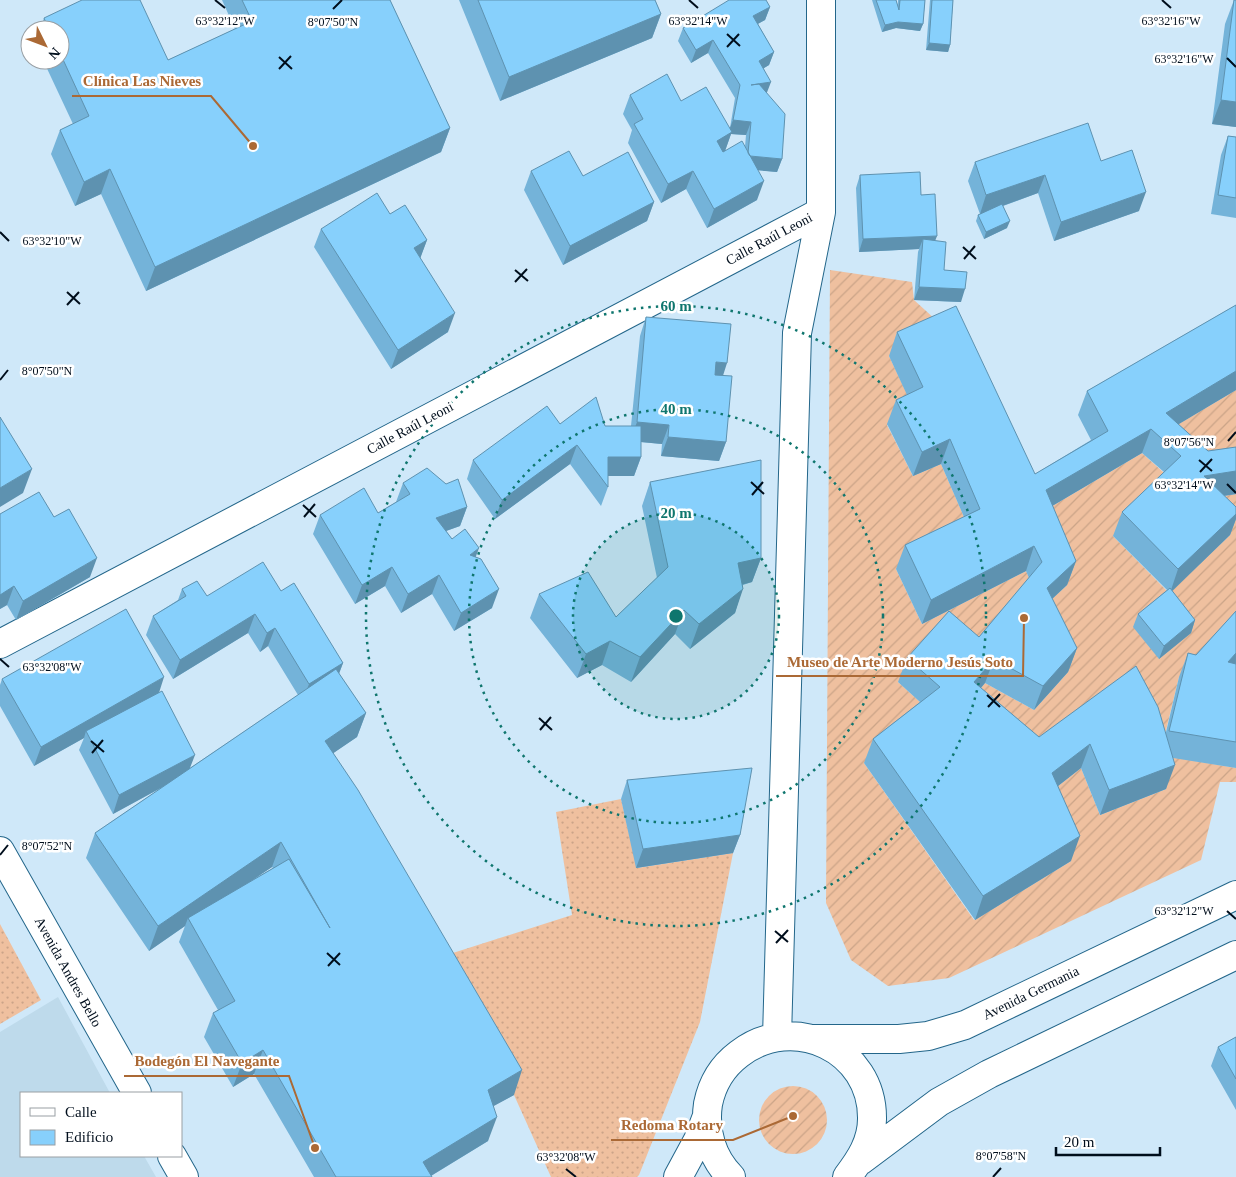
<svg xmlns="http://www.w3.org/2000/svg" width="1236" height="1177" viewBox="0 0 1236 1177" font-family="Georgia,serif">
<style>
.built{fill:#bedaeb}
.grass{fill:url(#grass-dots)}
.garden{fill:url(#garden-furrows)}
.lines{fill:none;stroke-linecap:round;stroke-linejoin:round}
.minor-casing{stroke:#23668a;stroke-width:30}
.minor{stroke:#fff;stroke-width:28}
.wall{fill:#74b3d9;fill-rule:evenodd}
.shaded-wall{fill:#5e92b0}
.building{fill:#87d0fc;stroke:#5e92b0}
.ticks{fill:none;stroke:#000e1c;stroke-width:2}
.ring{fill:none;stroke:#0f766e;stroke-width:2.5;stroke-dasharray:2.5 5}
.labels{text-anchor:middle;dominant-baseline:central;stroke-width:5;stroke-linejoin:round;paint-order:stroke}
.street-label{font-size:14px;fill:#000e1c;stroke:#fff}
.ticks-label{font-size:12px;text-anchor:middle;fill:#000e1c;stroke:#fff;stroke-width:5;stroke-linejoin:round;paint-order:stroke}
.centre{fill:#0f766e;stroke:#fff;stroke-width:2.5}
.ring-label{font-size:15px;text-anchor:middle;font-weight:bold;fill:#0f766e;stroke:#fff;stroke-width:5;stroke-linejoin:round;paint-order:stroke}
.leader{fill:none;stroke:#ab6935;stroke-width:2}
.callout-dot{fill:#ab6935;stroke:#fff;stroke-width:2}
.callout-label{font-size:15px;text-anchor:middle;font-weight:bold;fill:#ab6935;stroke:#fff;stroke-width:5;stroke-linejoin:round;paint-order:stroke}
</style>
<defs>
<pattern id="grass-dots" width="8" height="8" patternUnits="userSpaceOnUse" patternTransform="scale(1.25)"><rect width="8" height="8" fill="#efc09f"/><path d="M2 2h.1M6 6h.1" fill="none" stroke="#cba488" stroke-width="1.8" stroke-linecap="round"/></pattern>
<pattern id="garden-furrows" width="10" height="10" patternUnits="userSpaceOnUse" patternTransform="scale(1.25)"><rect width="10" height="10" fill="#efc09f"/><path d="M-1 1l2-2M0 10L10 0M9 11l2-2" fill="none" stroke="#cba488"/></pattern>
</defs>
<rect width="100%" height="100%" fill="#cfe8f9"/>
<path class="built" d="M58,997L110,1093H21V1156H144L156,1177H0V1032Z"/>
<path class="grass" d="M621,799L637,868L733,853L700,1022L639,1175L637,1177H551L514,1095L434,959L572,915L556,812Z
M0,924L41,1000L0,1024Z"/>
<path class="garden" d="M830,270L912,282L914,300L947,330L889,356L915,411L887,425L913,476L941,464L971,533L896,569L922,624L1026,571L1033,586L970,662L940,635L898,682L931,712L864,763L974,920L1071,861L1044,797L1081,768L1100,815L1166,789L1150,731L1127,690L1030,762L965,706L985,683L1034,710L1068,672L1038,612L1067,585L1037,515L1142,453L1172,480L1113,536L1169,593L1230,535L1195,500L1236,494V626L1187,680L1179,677L1160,755L1236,768V782H1220L1201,860L949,978L888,986L851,960L826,903Z
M1236,390V470L1157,437Z
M759 1120a34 34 0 1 1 68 0a34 34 0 1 1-68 0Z"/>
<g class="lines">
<defs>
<path id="minor" d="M0,644L821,212
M0,851L137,1093
M777,1037L797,333L821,212V0
M813,1039H899L928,1036L965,1025L1236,895
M172,1156L184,1177
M860,1161L939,1102L989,1074L1236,955
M678,1177L698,1140L707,1116
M731,1177C712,1158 704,1131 708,1104C712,1084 723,1066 739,1054C793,1012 873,1049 872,1119C872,1142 860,1160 847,1177"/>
</defs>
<use href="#minor" class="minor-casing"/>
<use href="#minor" class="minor"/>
</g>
<path class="wall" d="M222,0H390L450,128L441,152L146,291L101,194L75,206L51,154L60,130L73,124L43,60H60V30H40L44,18L168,60L235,29Z
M459,0H655L661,14L652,38L500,101Z
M872,0H896L898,6V0H925L923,24L920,31L896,28L882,32Z
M930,0H953L950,45L948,52L926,50Z
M1234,0L1236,127L1212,124L1225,24Z
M770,7L765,20L758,24L774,52L769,65L764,68L767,93L782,159L777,172L758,170L757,200L707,228L686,189L661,203L628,143L632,130L623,114L630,95L681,101L730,128L735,98L708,53L691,63L678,41L683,28ZM731,134L746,135L745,147L725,151Z
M1228,136L1236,137V218L1211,214L1221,155Z
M1101,161L1139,211L1054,241L1038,193L1003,206L1007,228L984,239L976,221L978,215L980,214L968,181L975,162Z
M531,171L583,176L654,202L647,221L563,265L524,190Z
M860,175L921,195L944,270L961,302L914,300L918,252L919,249L859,252L856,188Z
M390,214L427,240L420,258L448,332L391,369L314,247L321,229Z
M1236,305V390L1178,424L1208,451L1236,447V494L1224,496L1236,507V519L1230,535L1172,591L1195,620L1191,633L1159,659L1133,627L1138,614L1167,590L1113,536L1122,512L1164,472L1142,453L1052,506L1076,561L1067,585L1052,599L1077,648L1068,672L1034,710L985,683L981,688L1039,737L1166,732L1179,677L1188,653L1196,655L1236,611V768L1173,758L1166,789L1100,815L1081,768L1058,786L1071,861L975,920L864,763L873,739L920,702L898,682L907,658L979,637L1029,578L1026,571L922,624L896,569L905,545L964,517L941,464L913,476L887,424L896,400L907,395L889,356L897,332L1035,474L1091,440L1078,415L1087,391Z
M646,317L723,376L726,442L719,461L661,456L662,444L641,442V457L634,476H608V487L601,506L570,464L495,519L467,479L473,460L560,424L605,426H631L640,336Z
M650,482L761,558L752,582L743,585L735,613L690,649L675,634L631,682L602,665L577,678L530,618L539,594L616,617L657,578L642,506Z
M403,483L467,507L460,526L446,531L452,539L476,557L492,608L454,631L432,594L401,613L385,586L355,604L313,534L320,515L378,513L396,502Z
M0,514L54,517L90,577L16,620L7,605L0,609Z
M182,589L207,596L281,591L343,663L339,674L366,713L357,737L333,753L514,1095L493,1106L488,1141L431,1176V1177H314L254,1074L233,1087L204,1037L213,1013L218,1010L179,942L185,926L149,951L86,858L95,833L161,788L113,814L79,750L84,738L34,766L0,706V685L2,679L159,692L190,768L298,695L268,646L260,652L248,633L173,679L146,635L153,616L178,600ZM272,867L273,868L254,879Z
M627,780L740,835L733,853L636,868L621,799Z
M1236,1037V1110L1211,1066L1218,1047Z"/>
<path class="shaded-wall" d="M770,7L765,20L748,29L753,16Z
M661,14L652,38L500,101L509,77Z
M898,22L923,24L920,31L896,28L882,32L885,25Z
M713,40L708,53L691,63L696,50Z
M929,43L950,45L948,52L926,50Z
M774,52L769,65L754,74L759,61Z
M771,82L766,95L751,85Z
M1221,100L1236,102V127L1212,124Z
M733,120L751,122L746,135L731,134L725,151L710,159L717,141L728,133Z
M450,128L441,152L146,291L155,267Z
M748,156L782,159L777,172L743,169Z
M110,169L101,194L75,206L84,182Z
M693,171L686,189L661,203L668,184Z
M1045,175L1038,193L980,214L986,195Z
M764,181L757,200L707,228L714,209Z
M1146,192L1139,211L1054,241L1061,222Z
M654,202L647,221L563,265L570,246Z
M1010,221L1007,228L984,239L986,232Z
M937,236L932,249L923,239L919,249L859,252L863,239Z
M427,240L420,259L414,248Z
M919,287L965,289L961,302L914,300Z
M455,313L448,332L391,369L398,350Z
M716,362L727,363L721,382L710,381Z
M1236,371V390L1159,436L1166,413Z
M637,422L669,425L662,444L630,441Z
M1151,429L1142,453L1037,515L1046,490Z
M668,437L726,442L719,461L661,456Z
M950,439L941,464L913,476L922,452Z
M577,445L570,464L495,519L502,500Z
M608,457H641L634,476H601Z
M32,469L23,493L0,507V488Z
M1236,471V494L1195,500L1204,476Z
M467,507L460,526L429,537L436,518Z
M1236,514V519L1230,535L1170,593L1178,569Z
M1034,546L1026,571L922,624L931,600Z
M479,548L472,567L470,555Z
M97,558L90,577L16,620L23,601Z
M761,558L752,582L729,588L738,563Z
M1076,561L1067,585L1038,612L1047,588Z
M392,567L385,586L355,604L362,585Z
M439,575L432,594L401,613L408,594Z
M14,586L7,605L0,609V595Z
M499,589L492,608L454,631L461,613Z
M743,589L735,613L690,649L699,624Z
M684,610L675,634L631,682L640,657Z
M255,614L248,633L173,679L180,660Z
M1195,620L1191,633L1159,659L1164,646Z
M275,628L268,646L260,652L267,633Z
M610,641L602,665L577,678L586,654Z
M1077,648L1068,672L1034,710L1043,686Z
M1236,653V667L1228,662Z
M994,659L985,683L965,706L974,682Z
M343,663L336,681L302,703L309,684Z
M164,677L158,696L86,731L84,738L34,766L41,747Z
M366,713L357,737L316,765L325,741Z
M1090,744L1081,768L1044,797L1052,773Z
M195,755L188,773L113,814L119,795Z
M1175,765L1166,789L1100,815L1109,790Z
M740,835L733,853L636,868L643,849Z
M1080,836L1071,861L975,920L983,896Z
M281,842L272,867L190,922L188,918L185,926L149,951L158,926Z
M263,1050L254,1074L233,1087L242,1063Z
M522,1070L514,1095L479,1114L488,1090Z
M497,1117L488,1141L429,1177L423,1162Z"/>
<path class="building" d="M82,0H140L168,60L252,21L242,0H390L450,128L155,267L110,169L84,182L60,130L89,116L60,53V30H49L44,18Z
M478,0H655L661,14L509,77Z
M729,0H766L770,7L753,16L774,52L759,61L771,82L751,85L759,84L785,114L782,159L750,156L748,153L751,122L733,120L740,85L713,40L696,50L683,28Z
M876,0H896L899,10L900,0H925L923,24L898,22L885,25Z
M932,0H953L950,45L929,43Z
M1234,0H1236V102L1221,100Z
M667,74L681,101L706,87L732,132L717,141L723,152L742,141L764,181L714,209L693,171L668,184L634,124L643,119L630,95Z
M1088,123L1101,161L1132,150L1146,192L1061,222L1045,175L986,195L975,162Z
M1228,136L1236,137V198L1218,195Z
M569,151L583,176L628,152L654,202L570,246L531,171Z
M920,172L921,195L935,194L937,236L863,239L860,175Z
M377,193L390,214L405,205L427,240L414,248L455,313L398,350L321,229Z
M1002,204L1010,221L986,232L978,215Z
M923,239L946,242L944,270L967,272L965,289L919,287Z
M1236,305V371L1166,413L1208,451L1236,447V471L1204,476L1236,507V514L1178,569L1122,512L1181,456L1151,429L1046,490L1076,561L1047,588L1077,648L1043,686L994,659L974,682L1039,737L1136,666L1158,707L1175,765L1109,790L1090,744L1052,773L1080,836L983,896L873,739L940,687L907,658L949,611L979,637L1042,562L1034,546L931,600L905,545L980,509L950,439L922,452L896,400L923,387L897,332L956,306L1035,474L1108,431L1087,391Z
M646,317L731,324L727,363L716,362L715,375L732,376L726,442L668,437L669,425L637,422Z
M596,397L605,426H641V457H608V487L577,445L502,500L473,460L547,406L560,424Z
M0,417L32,469L0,488Z
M761,460V558L738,563L743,589L699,624L684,610L640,657L610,641L586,654L539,594L588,572L616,617L668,567L650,482Z
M427,468L446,484L458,479L467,507L436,518L452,539L465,529L479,548L470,555L481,559L499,589L461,613L439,575L408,594L392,567L362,585L320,515L364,488L378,513L410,494L403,483Z
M39,492L54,517L69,509L97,558L23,601L14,586L0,595V514Z
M263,562L281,591L294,583L343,663L309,684L275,628L267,633L255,614L180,660L153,616L186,596L182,589L197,581L207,596Z
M1170,588L1195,620L1164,646L1138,614Z
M126,609L164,677L41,747L2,679Z
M1236,611V653L1228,662L1236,664V742L1169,731L1188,653L1196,655Z
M336,669L366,713L325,741L358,790L522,1070L488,1090L497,1117L423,1162L432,1177H336L263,1050L242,1063L213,1013L235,1001L188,918L289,859L330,928L281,842L158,926L95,833Z
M162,691L195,755L119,795L86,731Z
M752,768L740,835L643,849L627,780Z
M1236,1037V1079L1218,1047Z"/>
<path class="ticks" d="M215,0L225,8M689,0L698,8M1162,0L1171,8M333,9L342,0M727,34L740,46M727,47L739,34M279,57L292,69M1227,58L1236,67M279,69L291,56M0,232L9,241M963,247L976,259M964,259L975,246M515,270L528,281M515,282L527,269M67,292L80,304M67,305L79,292M0,380L8,370M1228,441L1236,432M1199,460L1212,471M1200,472L1212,459M751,482L764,494M1227,484L1236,493M752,495L763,482M303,505L316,517M304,517L315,504M0,659L9,667M987,695L1000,707M988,707L1000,694M539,718L552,730M540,730L551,717M91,741L104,752M92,753L103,740M0,855L8,845M1227,911L1236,919M775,931L788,942M776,943L788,930M327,953L340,965M328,966L340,953M566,1169L576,1177M993,1177L1001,1168"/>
<circle cx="676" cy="616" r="103" fill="#0f766e" fill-opacity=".12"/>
<g class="ring">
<circle cx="676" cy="616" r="103"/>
<circle cx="676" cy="616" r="207"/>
<circle cx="676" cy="616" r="310"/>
</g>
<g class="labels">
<g class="street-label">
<text transform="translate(769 239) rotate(-28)">Calle Raúl Leoni</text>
<text transform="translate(410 428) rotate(-28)">Calle Raúl Leoni</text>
<text transform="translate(68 972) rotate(61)">Avenida Andres Bello</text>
<text transform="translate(1031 993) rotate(-26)">Avenida Germania</text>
</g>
</g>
<g class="ticks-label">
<text x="1171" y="25">63°32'16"W</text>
<text x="698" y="25">63°32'14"W</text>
<text x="225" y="25">63°32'12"W</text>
<text x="333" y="26">8°07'50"N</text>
<text x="1184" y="63">63°32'16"W</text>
<text x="52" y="245">63°32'10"W</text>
<text x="47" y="375">8°07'50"N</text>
<text x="1189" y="446">8°07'56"N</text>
<text x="1184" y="489">63°32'14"W</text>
<text x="52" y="671">63°32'08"W</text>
<text x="47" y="850">8°07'52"N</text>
<text x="1184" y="915">63°32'12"W</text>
<text x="1001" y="1160">8°07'58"N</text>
<text x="566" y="1161">63°32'08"W</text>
</g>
<circle cx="676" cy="616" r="8" class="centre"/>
<g class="ring-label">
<text x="676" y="311">60 m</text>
<text x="676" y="414">40 m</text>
<text x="676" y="518">20 m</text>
</g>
<path class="leader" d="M253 146L211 96H72M1024 618L1023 676H776M315 1148L289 1076H124M793 1116L733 1140H611"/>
<g class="callout-dot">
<circle cx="253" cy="146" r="5"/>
<circle cx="1024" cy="618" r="5"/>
<circle cx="315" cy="1148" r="5"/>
<circle cx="793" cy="1116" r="5"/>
</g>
<g class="callout-label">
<text x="142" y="86">Clínica Las Nieves</text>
<text x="900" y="667">Museo de Arte Moderno Jesús Soto</text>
<text x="207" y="1066">Bodegón El Navegante</text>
<text x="672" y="1130">Redoma Rotary</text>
</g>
<rect x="20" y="1092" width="162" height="65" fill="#ffffff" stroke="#999fa4"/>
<rect x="30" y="1108" width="25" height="8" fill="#ffffff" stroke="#999fa4"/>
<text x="65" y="1117" font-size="15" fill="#000e1c">Calle</text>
<rect x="30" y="1130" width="25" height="15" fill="#87d0fc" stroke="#999fa4"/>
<text x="65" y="1142" font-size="15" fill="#000e1c">Edificio</text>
<g transform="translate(45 45) rotate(132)"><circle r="24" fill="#ffffff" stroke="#999fa4"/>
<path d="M0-4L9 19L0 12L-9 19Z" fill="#ab6935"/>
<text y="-8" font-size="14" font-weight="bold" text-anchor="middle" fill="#000e1c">N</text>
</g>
<path d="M1056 1147v8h104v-8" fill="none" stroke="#000e1c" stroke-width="2.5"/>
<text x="1064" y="1147" font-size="15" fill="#000e1c" stroke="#ffffff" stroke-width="4" paint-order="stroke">20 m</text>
</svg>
